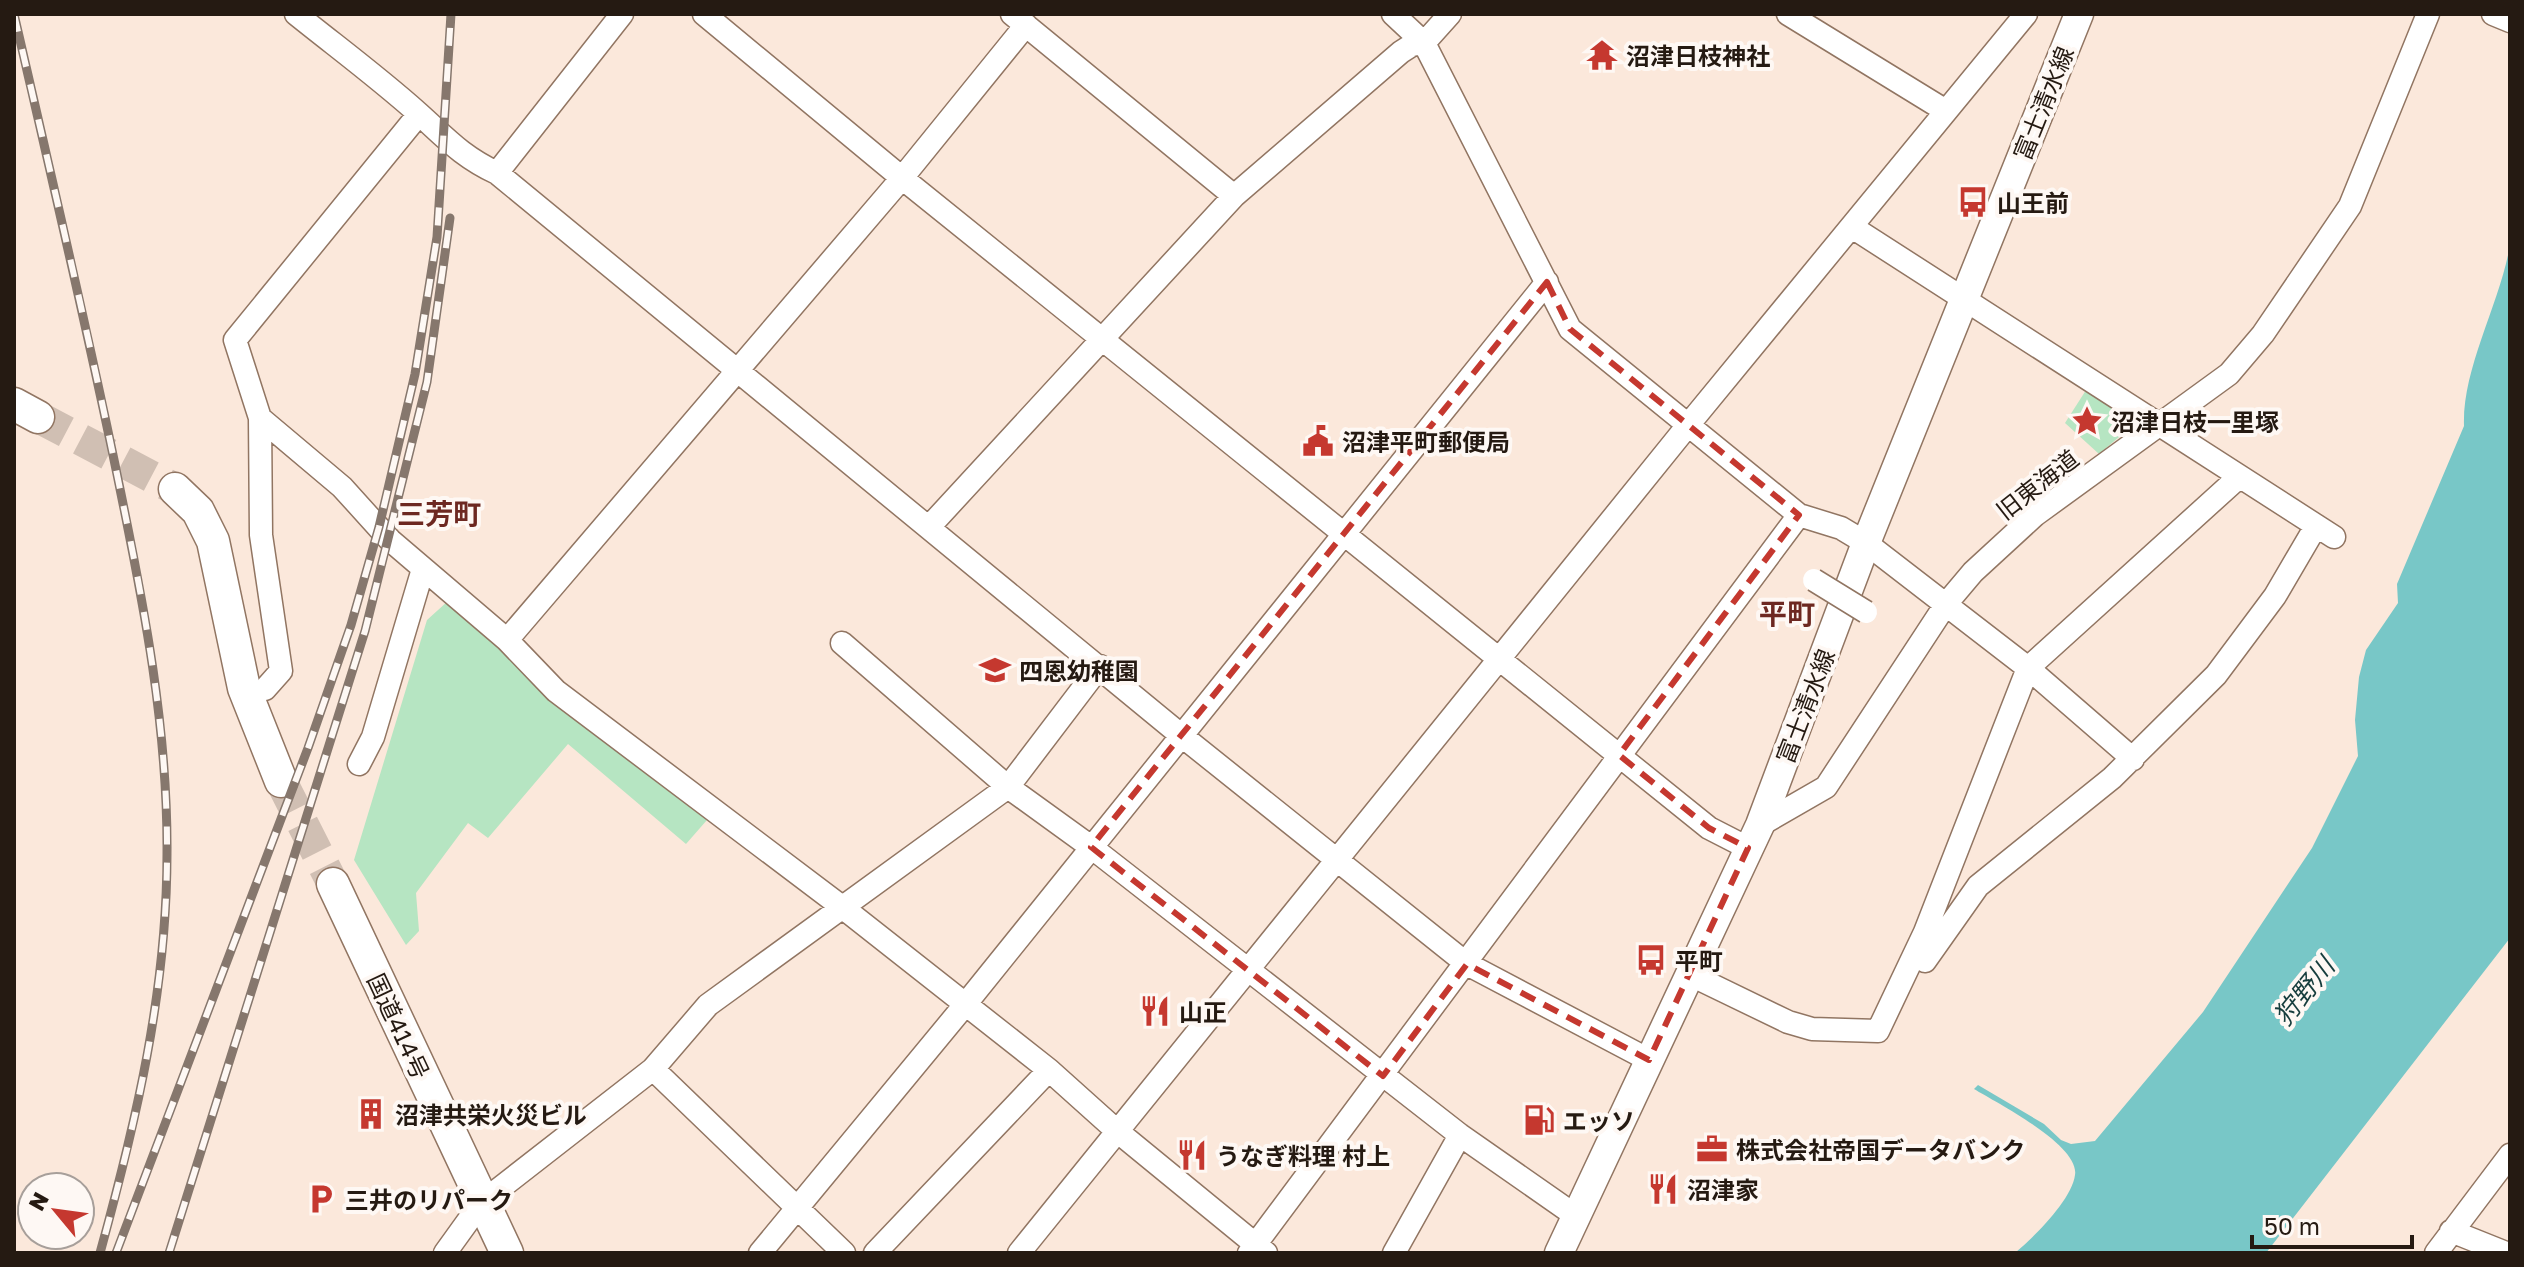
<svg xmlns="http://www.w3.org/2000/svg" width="2524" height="1267" viewBox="0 0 2524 1267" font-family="'Golos Text','Noto Sans JP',sans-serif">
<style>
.green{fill:#b6e5c2}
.water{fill:#78c7c7}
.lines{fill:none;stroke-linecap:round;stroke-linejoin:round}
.highway-tunnel{stroke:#d0bfb3;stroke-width:32;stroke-dasharray:32 16;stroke-linecap:butt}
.minor-casing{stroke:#917562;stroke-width:25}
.major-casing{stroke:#917562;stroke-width:31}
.highway-casing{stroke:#917562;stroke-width:35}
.minor{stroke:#fff;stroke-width:22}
.major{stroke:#fff;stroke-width:28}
.highway{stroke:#fff;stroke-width:32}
.rail-casing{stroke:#86776d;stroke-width:9}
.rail{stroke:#fef8f4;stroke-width:6;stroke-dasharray:18;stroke-linecap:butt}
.minor-bridge-casing{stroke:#917562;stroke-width:25;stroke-linecap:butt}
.minor-bridge{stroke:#fff;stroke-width:22}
.marked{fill:none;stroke:#c5382f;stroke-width:6;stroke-dasharray:16 10;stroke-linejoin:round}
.labels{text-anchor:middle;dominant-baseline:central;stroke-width:8;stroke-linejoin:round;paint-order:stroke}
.poi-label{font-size:24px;font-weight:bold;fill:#251a12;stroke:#fef8f4;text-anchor:start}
.street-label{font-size:24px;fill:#251a12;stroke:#fef8f4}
.water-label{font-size:26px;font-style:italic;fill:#163d3d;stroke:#fef8f4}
.quarter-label{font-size:28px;font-weight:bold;fill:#6d2821;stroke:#fef8f4}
</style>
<rect width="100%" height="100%" fill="#fbe8db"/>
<path class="green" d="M2088,387L2131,415L2132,426L2099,454L2065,423Z
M448,601L707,820L686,844L568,744L488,838L468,823L416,893L419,931L406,945L354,860L427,620Z"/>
<path class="water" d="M2510,245V938L2266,1253H2015C2032,1239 2072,1200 2075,1175C2080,1145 1997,1103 1974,1089L1978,1085L2044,1124L2061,1140L2071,1144L2095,1141L2203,1012L2312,848L2358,756L2355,720L2359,677L2366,650L2398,603L2397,584L2464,426C2462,368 2500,304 2510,245Z"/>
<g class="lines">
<path class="highway-tunnel" d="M38,417L175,489
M281,781L333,884"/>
<defs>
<path id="minor" d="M296,14C337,47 379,78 418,113C446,138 461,156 497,173L1182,736L1467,964L1649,1060
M704,14L902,178L1709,828L1748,848
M1012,14L1234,196
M1393,14L1424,43L1570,329L1799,515L1841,528L1866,543L2028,668L2133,759
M1788,14L1946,111
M2493,14L2510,21
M497,173L622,14
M1852,227L2334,537
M260,418L342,487L390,540L507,640L556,691L842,907L1049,1070L1117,1131L1266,1253
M929,527L1234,196L1401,52L1412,45L1424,43L1450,14
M507,640L902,178L1026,25
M842,643L1008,787L1091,847L1460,1135L1576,1216
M265,689L281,671L261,535L260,418L235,340L419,114
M359,764L373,737L423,569
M1760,825L1826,787L1946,604L1973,572L2035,515L2229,374L2263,334L2350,206L2428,14
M1925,961L1978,886L2112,778L2216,675L2275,596L2316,526
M1691,975L1788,1022L1812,1029L1878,1031L1925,932L2028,668L2239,477
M653,1069L844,1253
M2451,1231L2506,1253
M445,1253L481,1203L653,1069L708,1005L1008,787L1100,666
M760,1253L964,1006L1547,282
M875,1253L1049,1070
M1019,1253L1689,424L2026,14
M1249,1253L1799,515
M1394,1253L1460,1135
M2436,1253L2510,1155"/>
<path id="major" d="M1559,1253L1760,825L1866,543L2079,14"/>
<path id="highway" d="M14,404L38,417
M175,489L198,511L213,541L244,688L281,781
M333,884L507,1253"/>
</defs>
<use href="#minor" class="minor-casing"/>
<use href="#major" class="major-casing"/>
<use href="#highway" class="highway-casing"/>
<use href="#minor" class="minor"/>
<use href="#major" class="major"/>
<use href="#highway" class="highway"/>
<defs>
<path id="rail" d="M14,14C50,171 87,327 119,484C144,606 168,729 167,854C167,991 136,1122 100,1253
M116,1253L308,748L351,625L379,527L415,374L437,237L451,14
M169,1253L365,631L427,382L450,218"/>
</defs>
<use href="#rail" class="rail-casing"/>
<use href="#rail" class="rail"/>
<defs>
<path id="minor-bridge" d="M1814,580L1866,612"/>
</defs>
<use href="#minor-bridge" class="minor-bridge-casing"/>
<use href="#minor-bridge" class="minor-bridge"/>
</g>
<path class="marked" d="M1547,282L1570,329L1799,515L1619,755L1709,828L1748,848L1649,1060L1467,964L1383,1076L1091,847Z"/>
<defs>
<symbol id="temple-bare" viewBox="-9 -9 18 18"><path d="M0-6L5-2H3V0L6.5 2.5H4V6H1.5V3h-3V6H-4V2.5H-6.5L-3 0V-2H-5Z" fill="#c5382f" stroke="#fef8f4" stroke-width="2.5" paint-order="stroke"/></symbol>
<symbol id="bus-bare" viewBox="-9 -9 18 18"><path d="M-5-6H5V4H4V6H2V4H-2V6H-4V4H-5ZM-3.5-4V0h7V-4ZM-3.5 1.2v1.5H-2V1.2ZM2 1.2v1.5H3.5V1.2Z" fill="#c5382f" stroke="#fef8f4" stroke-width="2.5" paint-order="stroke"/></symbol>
<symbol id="sight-bare" viewBox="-9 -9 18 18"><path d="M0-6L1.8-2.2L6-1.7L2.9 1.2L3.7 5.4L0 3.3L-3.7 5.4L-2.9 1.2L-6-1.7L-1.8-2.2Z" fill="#c5382f" stroke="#fef8f4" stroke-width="2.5" paint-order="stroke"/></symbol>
<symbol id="civic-bare" viewBox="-9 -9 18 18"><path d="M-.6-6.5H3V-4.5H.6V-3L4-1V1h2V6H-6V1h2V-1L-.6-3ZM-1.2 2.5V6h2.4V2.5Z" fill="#c5382f" stroke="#fef8f4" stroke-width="2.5" paint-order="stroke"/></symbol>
<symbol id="school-bare" viewBox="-9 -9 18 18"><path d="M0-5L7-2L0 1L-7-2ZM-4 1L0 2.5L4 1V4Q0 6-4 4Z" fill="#c5382f" stroke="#fef8f4" stroke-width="2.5" paint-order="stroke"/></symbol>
<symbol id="restaurant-bare" viewBox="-9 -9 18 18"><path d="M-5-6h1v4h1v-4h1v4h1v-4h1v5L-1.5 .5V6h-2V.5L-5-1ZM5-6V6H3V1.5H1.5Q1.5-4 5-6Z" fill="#c5382f" stroke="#fef8f4" stroke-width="2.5" paint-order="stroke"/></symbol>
<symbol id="building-bare" viewBox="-9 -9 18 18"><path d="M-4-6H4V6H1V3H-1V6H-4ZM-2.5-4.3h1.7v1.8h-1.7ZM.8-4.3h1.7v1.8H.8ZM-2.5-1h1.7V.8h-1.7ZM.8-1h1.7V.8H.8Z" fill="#c5382f" stroke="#fef8f4" stroke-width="2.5" paint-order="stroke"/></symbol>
<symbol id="fuel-bare" viewBox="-9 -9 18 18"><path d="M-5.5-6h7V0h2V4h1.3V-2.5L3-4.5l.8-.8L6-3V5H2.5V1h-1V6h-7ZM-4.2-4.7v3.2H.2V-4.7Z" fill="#c5382f" stroke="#fef8f4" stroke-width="2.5" paint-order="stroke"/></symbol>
<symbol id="office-bare" viewBox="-9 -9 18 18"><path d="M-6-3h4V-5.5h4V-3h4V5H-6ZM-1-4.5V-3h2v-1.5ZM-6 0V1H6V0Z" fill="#c5382f" stroke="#fef8f4" stroke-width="2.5" paint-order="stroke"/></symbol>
<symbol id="parking-bare" viewBox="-9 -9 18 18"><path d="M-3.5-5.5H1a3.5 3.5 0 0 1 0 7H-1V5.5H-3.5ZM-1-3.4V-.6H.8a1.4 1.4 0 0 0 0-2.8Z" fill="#c5382f" stroke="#fef8f4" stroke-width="2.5" paint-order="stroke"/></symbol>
</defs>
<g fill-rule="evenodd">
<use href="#temple-bare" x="1580" y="33" width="44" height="44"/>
<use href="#bus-bare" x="1951" y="180" width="44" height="44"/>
<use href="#sight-bare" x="2065" y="399" width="44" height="44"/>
<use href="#civic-bare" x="1296" y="419" width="44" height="44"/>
<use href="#school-bare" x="973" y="648" width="44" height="44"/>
<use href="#bus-bare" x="1629" y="938" width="44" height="44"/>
<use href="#restaurant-bare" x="1133" y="989" width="44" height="44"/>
<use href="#building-bare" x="349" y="1092" width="44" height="44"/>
<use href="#fuel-bare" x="1517" y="1098" width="44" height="44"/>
<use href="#office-bare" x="1690" y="1127" width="44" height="44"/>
<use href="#restaurant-bare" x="1170" y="1133" width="44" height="44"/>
<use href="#restaurant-bare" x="1641" y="1167" width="44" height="44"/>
<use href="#parking-bare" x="299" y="1177" width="44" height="44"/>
</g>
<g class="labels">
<g class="poi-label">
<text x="1626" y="55">沼津日枝神社</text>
<text x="1997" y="202">山王前</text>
<text x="2111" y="421">沼津日枝一里塚</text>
<text x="1342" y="441">沼津平町郵便局</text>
<text x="1019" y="670">四恩幼稚園</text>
<text x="1675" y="960">平町</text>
<text x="1179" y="1011">山正</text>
<text x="395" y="1114">沼津共栄火災ビル</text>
<text x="1563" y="1120">エッソ</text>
<text x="1736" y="1149">株式会社帝国データバンク</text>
<text x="1216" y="1155">うなぎ料理 村上</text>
<text x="1687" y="1189">沼津家</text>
<text x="345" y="1199">三井のリパーク</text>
</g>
<g class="street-label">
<text transform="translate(2043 103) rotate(-68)">富士清水線</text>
<text transform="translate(2037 484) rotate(-38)">旧東海道</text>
<text transform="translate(1805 706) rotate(-69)">富士清水線</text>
<text transform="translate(399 1026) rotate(65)">国道414号</text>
</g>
<g class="water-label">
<text transform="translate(2304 991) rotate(-51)">狩野川</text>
</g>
<g class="quarter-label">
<text x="439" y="513">三芳町</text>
<text x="1787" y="613">平町</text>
</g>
</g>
<rect width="2524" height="1267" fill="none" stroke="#251a12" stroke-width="32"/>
<g transform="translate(56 1211) rotate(299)"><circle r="38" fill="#fef8f4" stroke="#a79f9a" stroke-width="2"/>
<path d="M0-6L14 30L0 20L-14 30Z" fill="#c5382f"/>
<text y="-12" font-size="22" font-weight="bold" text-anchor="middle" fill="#251a12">N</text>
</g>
<path d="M2252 1235v12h160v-12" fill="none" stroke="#251a12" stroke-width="4"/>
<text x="2264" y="1235" font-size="24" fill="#251a12" stroke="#fef8f4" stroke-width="6" paint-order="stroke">50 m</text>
</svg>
